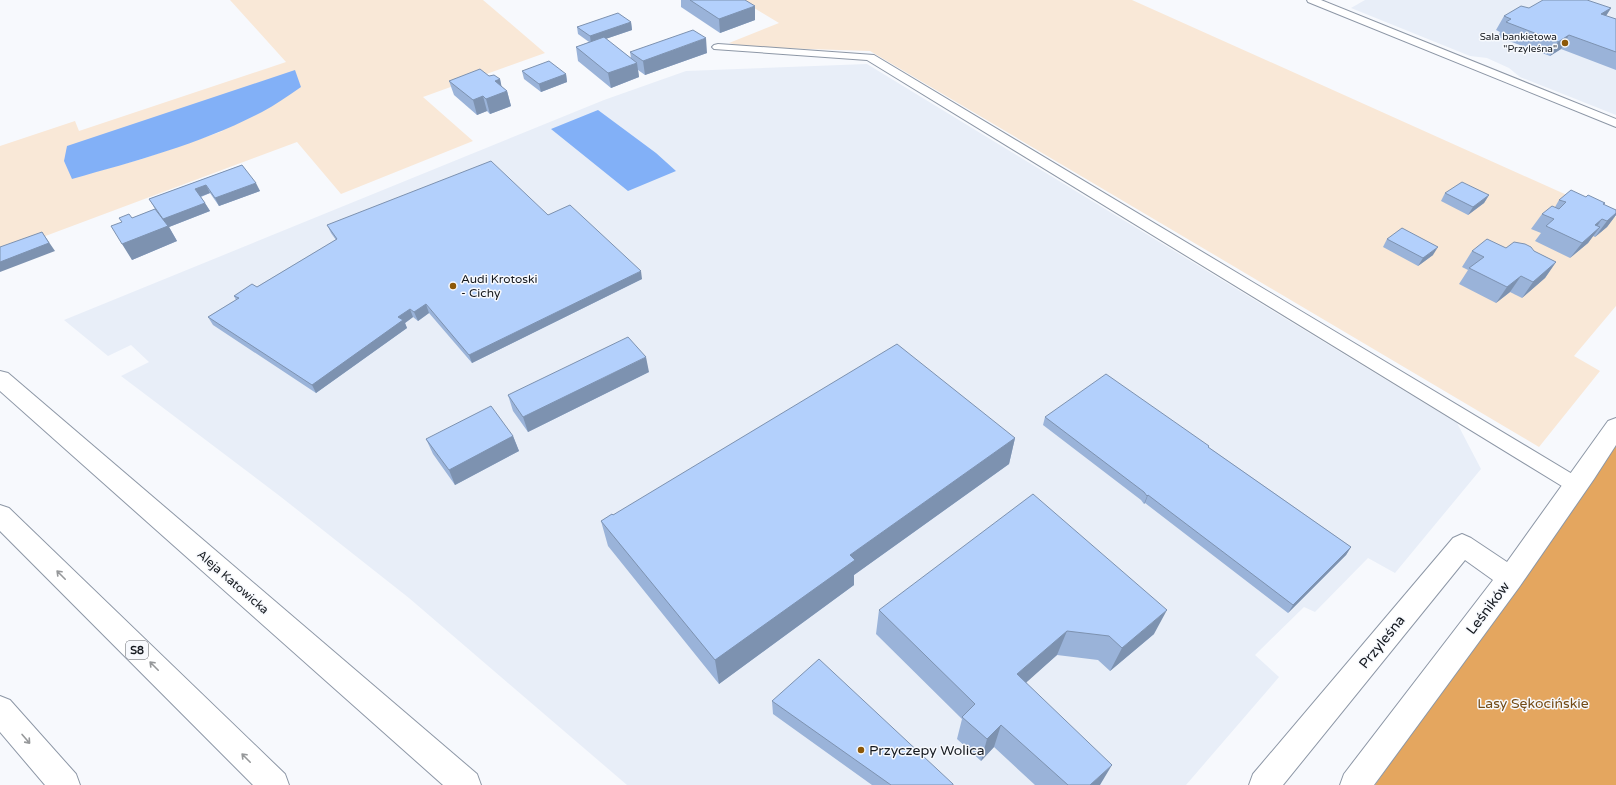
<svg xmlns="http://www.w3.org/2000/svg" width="1616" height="785" viewBox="0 0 1616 785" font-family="'Varela Round',sans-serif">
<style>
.built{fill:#e8eef8}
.green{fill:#f9e8d7;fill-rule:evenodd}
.forest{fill:#e4a65f}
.water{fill:#82b0f7}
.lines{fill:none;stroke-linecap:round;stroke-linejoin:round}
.lane-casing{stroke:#8d97a6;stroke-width:2}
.street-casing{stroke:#8d97a6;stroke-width:2}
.secondary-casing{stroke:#8d97a6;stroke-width:2}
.highway-casing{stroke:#8d97a6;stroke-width:2}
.lane{fill:#fff;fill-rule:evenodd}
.street{fill:#fff;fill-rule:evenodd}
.secondary{fill:#fff;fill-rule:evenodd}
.highway{fill:#fff;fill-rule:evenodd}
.wall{fill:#9ab3d9}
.shaded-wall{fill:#7d92b0}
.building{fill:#b3d0fc;stroke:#7d92b0}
.oneway{stroke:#96989a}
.poi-dot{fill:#8d5808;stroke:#f7f9fd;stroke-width:1.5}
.labels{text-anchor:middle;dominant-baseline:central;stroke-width:3;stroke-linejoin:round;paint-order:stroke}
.far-poi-label{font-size:10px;fill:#15191f;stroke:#f7f9fd;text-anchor:end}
.shield{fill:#f7f9fd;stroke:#595c62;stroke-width:1}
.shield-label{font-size:11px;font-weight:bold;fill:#15191f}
.poi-label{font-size:12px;fill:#15191f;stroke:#f7f9fd;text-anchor:start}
.street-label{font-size:12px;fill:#15191f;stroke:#f7f9fd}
.near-street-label{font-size:14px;fill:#15191f;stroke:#f7f9fd}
.near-park-label{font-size:14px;fill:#744b16;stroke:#f7f9fd}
.near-poi-label{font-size:14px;fill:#15191f;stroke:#f7f9fd;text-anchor:start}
</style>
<rect width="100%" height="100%" fill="#f7f9fd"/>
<path class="built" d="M1365,0H1616V115L1520,77L1509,68L1487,58L1470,56L1351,8Z
M867,64L1457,423L1481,469L1395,573L1368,558L1315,612L1304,607L1255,655L1279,677L1186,785H627L409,598L281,497L121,376L149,362L131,345L108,356L64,320L604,100L686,71Z"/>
<path class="green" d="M230,0H483L545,53L423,97L473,141L341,194L297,142L0,253V146L75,121L79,131L286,62ZM223,131L142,159L73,178L64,161Z
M741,0H1132L1616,217V306L1574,356L1600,371L1539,447L870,51L746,47L729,43L779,23Z"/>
<path class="forest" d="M1616,443V785H1375Z"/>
<path class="water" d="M295,70L301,87C288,96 275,105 262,112C203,143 137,161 72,179L64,161L67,146Z
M598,110L656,153L676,171L628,191L551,129Z"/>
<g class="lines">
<defs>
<path id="lane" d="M1307,0H1321L1616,119V127L1308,2Z
M718,44L874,55L1584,481L1586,486L1584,491L1577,493L1570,491L867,60L714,49L712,47L714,45Z"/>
<path id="street" d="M1616,418V445L1594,479L1520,586L1374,785H1340L1344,774L1493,580L1465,560L1283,785H1249L1253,774L1453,538L1462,534L1471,538L1507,562L1608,421Z"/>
<path id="secondary" d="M0,371L8,373L477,774L481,785H443L0,391Z"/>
<path id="highway" d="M0,505L9,508L285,774L289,785H253L0,531Z
M0,696L10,700L76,774L80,785H45L0,732Z"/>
</defs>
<use href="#lane" class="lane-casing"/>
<use href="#street" class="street-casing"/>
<use href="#secondary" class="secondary-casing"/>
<use href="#highway" class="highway-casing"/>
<use href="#lane" class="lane"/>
<use href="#street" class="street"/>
<use href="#secondary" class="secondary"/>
<use href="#highway" class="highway"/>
</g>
<path class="wall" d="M681,0H745L755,20L720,33L681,7Z
M1529,8H1611L1606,16L1616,19V70L1561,49L1550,56L1498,37L1500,32L1496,30L1504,16Z
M631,22L632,30L605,39L631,58L630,52L707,53L645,75L638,70L639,77L611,88L578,61L576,47L589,42L578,34L577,27Z
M522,71L566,74L567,82L541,92L524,79Z
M489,76L500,79L501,86L507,91L511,106L490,114L487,111L477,115L454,95L449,81Z
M242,165L260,191L219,206L210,193L201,197L210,211L169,227L177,241L132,260L122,222L155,209L149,199Z
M1445,193L1489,195L1484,203L1468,215L1441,201Z
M1586,197L1605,203L1604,205L1616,210V215L1607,227L1595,237L1593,236L1588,243L1570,258L1535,241L1541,233L1531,229L1542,214L1555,207L1559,200Z
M548,215L642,279L472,363L429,313L418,321L413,317L405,323L407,328L316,393L213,325L208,317L236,300L234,296L257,287L336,240L331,233L327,225Z
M1387,239L1433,255L1418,266L1383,247Z
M1506,248L1534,251L1556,262L1545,278L1522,298L1510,292L1496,303L1459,284L1468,270L1462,267L1472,251Z
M649,372L528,432L513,411L508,395Z
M1045,417L1209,446L1208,447L1351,547L1346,555L1288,613L1145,503L1144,504L1141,500L1043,425Z
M513,436L519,451L455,485L433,454L426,439Z
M1015,438L1009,464L854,575V585L719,684L608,546L601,521L613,515Z
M879,610L1154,634L1110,671L1098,660L1057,655L1026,682L1100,785H1035L994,747L981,761L957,739L962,719L876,634Z
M772,701L953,785H872L773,714Z"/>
<path class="shaded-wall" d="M755,6V20L720,33L719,19Z
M1611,8L1602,22L1601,14Z
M631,22L632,30L591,44L590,36Z
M1569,35L1561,49L1550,56L1558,42Z
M706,38L707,53L645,75L643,61Z
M637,63L639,77L611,88L608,73Z
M566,74L567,82L541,92L539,84Z
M500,79L503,93L507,91L511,106L490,114L486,99L495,81Z
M483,96L487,111L477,115L473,100Z
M256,183L260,191L219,206L215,198Z
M206,185L210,193L199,197L195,189Z
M1489,195L1484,203L1468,215L1473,207Z
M205,203L210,211L169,227L177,241L132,260L122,244L162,219Z
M1616,213V215L1607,227L1595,237L1607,221Z
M1602,219L1591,235L1595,225Z
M1600,227L1588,243L1570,258L1582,243Z
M42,232L55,251L0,272V262Z
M1438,247L1433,255L1418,266L1423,258Z
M1556,262L1545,278L1522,298L1533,282Z
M641,271L642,279L472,363L469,355Z
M1521,276L1510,292L1496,303L1507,287Z
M426,304L429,313L418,321L414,312Z
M410,309L413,317L405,323L407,328L316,393L312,385L398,317Z
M646,357L649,372L528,432L523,417Z
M513,436L519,451L455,485L449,470Z
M1015,438L1009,464L854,575V585L719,684L715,660L850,555Z
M1148,495L1145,503L1144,504L1147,496Z
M1351,547L1346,555L1288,613L1293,605Z
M1167,610L1154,634L1110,671L1122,648Z
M1067,631L1057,655L1010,697L1017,674Z
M1001,725L994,747L981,761L987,739Z
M1112,765L1100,785H1090Z"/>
<path class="building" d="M690,0H745L755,6L719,19Z
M1543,0H1587L1611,8L1601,14L1616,19V52L1569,35L1558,42L1506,22L1511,19L1504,16L1521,6L1529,8Z
M618,13L631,22L590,36L577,27Z
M693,30L706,38L643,61L630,52Z
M604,37L637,63L608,73L576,47Z
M549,61L566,74L539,84L522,71Z
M480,69L489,76L494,75L500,79L495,81L507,91L486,99L483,96L473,100L449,81Z
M491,161L548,215L570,205L641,271L469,355L426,304L414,312L410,309L398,317L403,320L312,385L208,317L239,298L234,296L252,284L257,287L337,239L327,225Z
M242,165L256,183L215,198L206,185L195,189L205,203L163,219L149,199Z
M1462,182L1489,195L1473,207L1445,193Z
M1571,190L1586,197L1588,195L1605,203L1603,204L1616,210V213L1607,221L1602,219L1595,225L1600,227L1582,243L1546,226L1554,219L1542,214L1552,206L1559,209L1566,202L1559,200Z
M155,209L168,226L122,244L111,226L122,222L119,218L129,214L132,218Z
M1402,228L1438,247L1423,258L1387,239Z
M42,232L49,243L0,262V247Z
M1487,239L1506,248L1514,242L1525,244L1531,247L1534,251L1556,262L1533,282L1521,276L1507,287L1469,268L1484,257L1472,251Z
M628,337L646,357L523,417L508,395Z
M897,344L1015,438L850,555L855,560L715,660L601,521L612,514L613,515Z
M1106,374L1209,446L1208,447L1351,547L1293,605L1148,495L1147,496L1144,492L1045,417Z
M491,406L513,436L449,470L426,439Z
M1033,494L1167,610L1122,648L1109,636L1067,631L1017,674L1112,765L1090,785H1068L1001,725L987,739L962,717L975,704L879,610Z
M819,659L953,784V785H891L772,701Z"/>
<defs><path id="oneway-shaft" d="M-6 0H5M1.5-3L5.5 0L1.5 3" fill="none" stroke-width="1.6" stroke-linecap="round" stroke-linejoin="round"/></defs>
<g class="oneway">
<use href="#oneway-shaft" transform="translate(61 575) rotate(-135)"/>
<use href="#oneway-shaft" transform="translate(154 666) rotate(-135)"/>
<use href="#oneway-shaft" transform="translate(26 739) rotate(49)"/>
<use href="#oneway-shaft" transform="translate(246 758) rotate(-135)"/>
</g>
<g class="poi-dot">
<circle cx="1565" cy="43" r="4"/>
<circle cx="453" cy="286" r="4"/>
<circle cx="861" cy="750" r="4"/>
</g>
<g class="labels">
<g class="far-poi-label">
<text x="1557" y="37">Sala bankietowa<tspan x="1557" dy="12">"Przyleśna"</tspan></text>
</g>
<rect class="shield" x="126" y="641" width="22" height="18" rx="3"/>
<g class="shield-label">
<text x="137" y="650">S8</text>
</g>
<g class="poi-label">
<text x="461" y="279">Audi Krotoski<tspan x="461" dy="14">- Cichy</tspan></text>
</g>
<g class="street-label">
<text transform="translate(233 582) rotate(41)">Aleja Katowicka</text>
</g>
<g class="near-street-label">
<text transform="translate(1488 608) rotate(-53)">Leśników</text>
<text transform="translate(1382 642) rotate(-51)">Przyleśna</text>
</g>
<g class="near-park-label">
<text x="1533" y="703">Lasy Sękocińskie</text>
</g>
<g class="near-poi-label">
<text x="869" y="750">Przyczepy Wolica</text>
</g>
</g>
</svg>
